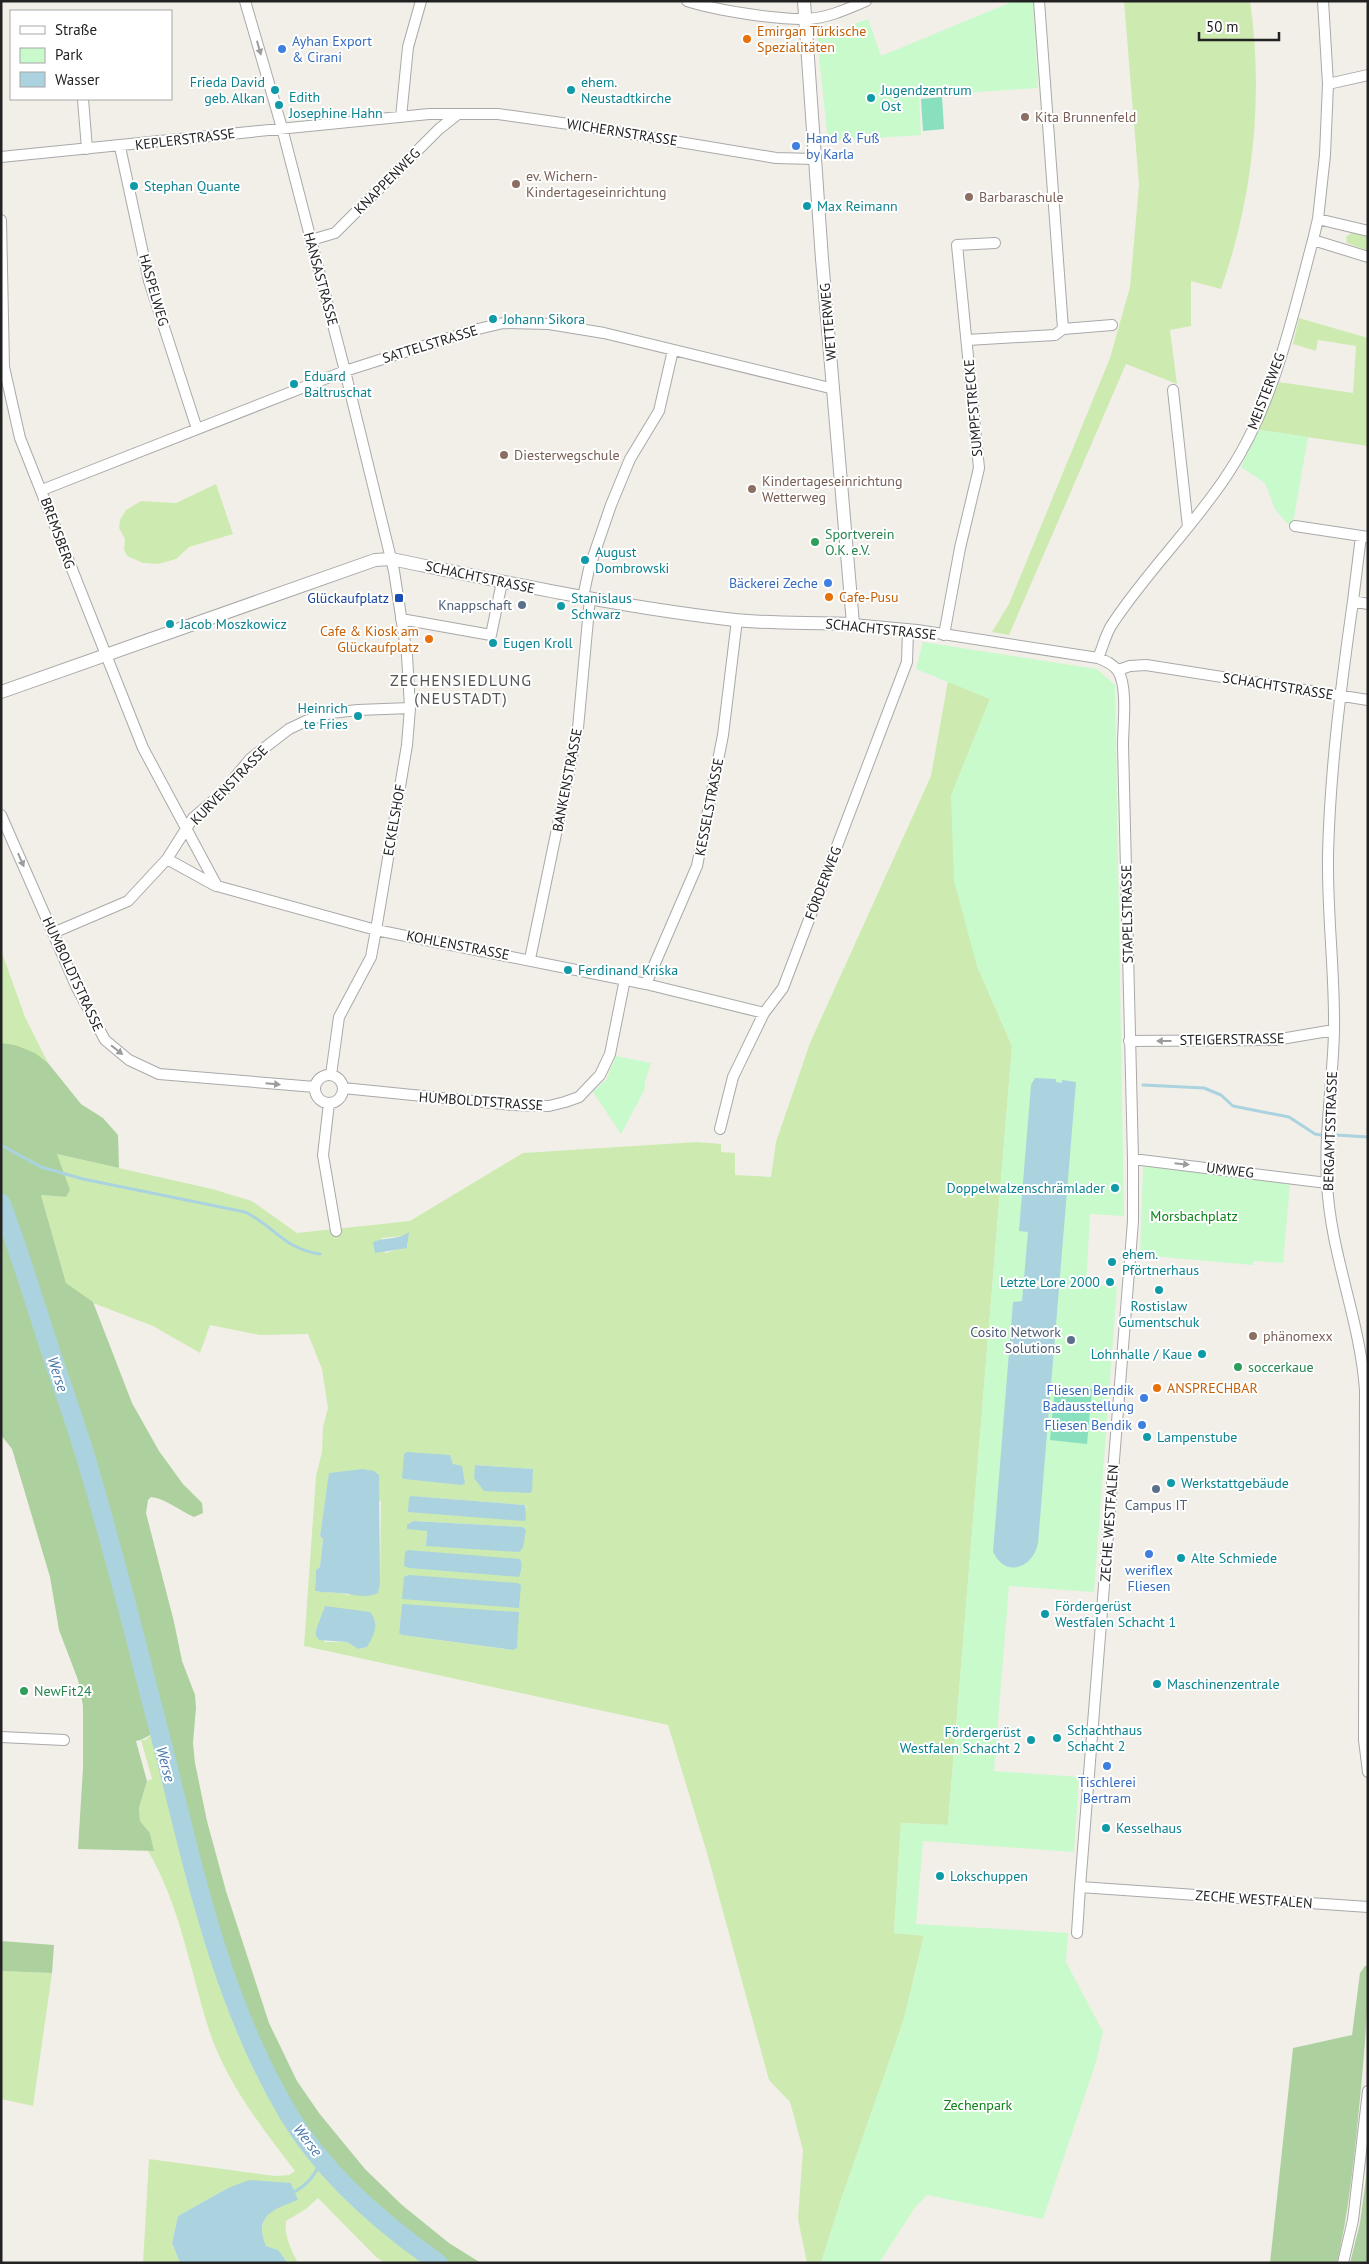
<svg xmlns="http://www.w3.org/2000/svg" width="1369" height="2264" viewBox="0 0 1369 2264" font-family="'PT Sans',sans-serif">
<style>
.grass{fill:#cdebb0;fill-rule:evenodd}
.forest{fill:#add19e}
.park{fill:#c8facc}
.pitch{fill:#88e0be}
.water{fill:#aad3df}
.pier{fill:#f2efe9}
.lines{fill:none;stroke-linecap:round;stroke-linejoin:round}
.stream{stroke:#aad3df;stroke-width:3}
.river{stroke:#aad3df;stroke-width:19}
.minor-casing{stroke:#a9a9a9;stroke-width:12}
.tertiary-casing{stroke:#a9a9a9;stroke-width:14}
.minor{stroke:#fff;stroke-width:10}
.tertiary{stroke:#fff;stroke-width:12}
.oneway{fill:#9c9c9c}
.food-dot{fill:#e8710a;stroke:#fff;stroke-width:2}
.shop-dot{fill:#3f7fe0;stroke:#fff;stroke-width:2}
.culture-dot{fill:#0f9aa8;stroke:#fff;stroke-width:2}
.education-dot{fill:#8d6e63;stroke:#fff;stroke-width:2}
.leisure-dot{fill:#2e9e5b;stroke:#fff;stroke-width:2}
.transit-dot{fill:#1a4fb4;stroke:#fff;stroke-width:2}
.service-dot{fill:#5c6f8a;stroke:#fff;stroke-width:2}
.labels{text-anchor:middle;dominant-baseline:central;stroke-width:4;stroke-linejoin:round;paint-order:stroke}
.food-label{font-size:14px;fill:#c56008;stroke:#fff;text-anchor:start}
.shop-label{font-size:14px;fill:#366cbe;stroke:#fff;text-anchor:end}
.culture-label{font-size:14px;fill:#0d838f;stroke:#fff;text-anchor:start}
.education-label{font-size:14px;fill:#785e54;stroke:#fff;text-anchor:start}
.street-label{font-size:14px;fill:#222;stroke:#fff}
.leisure-label{font-size:14px;fill:#27864d;stroke:#fff;text-anchor:start}
.transit-label{font-size:14px;fill:#164399;stroke:#fff;text-anchor:end}
.service-label{font-size:14px;fill:#4e5e75;stroke:#fff;text-anchor:end}
.park-label{font-size:14px;fill:#0c8416;stroke:#fff}
.water-label{font-size:15px;font-style:italic;fill:#4a7aab;stroke:#fff}
.quarter-label{font-size:16px;letter-spacing:1px;fill:#555;stroke:#fff}
</style>
<rect width="100%" height="100%" fill="#f2efe9"/>
<path class="grass" d="M1124,1H1250C1264,97 1253,198 1221,289L1191,281V326L1170,330L1177,384L1126,364L1009,635L992,632L1009,604L1110,358L1130,287L1139,185Z
M1353,232L1368,236V251L1347,243L1346,237Z
M1299,318L1368,338V446L1259,430L1279,382L1353,393L1356,346L1318,340L1316,351L1293,344Z
M216,484L233,534L189,547L176,559L158,564L143,563L127,556L124,549L125,539L119,528L120,520L126,510L141,501L176,503Z
M948,681L990,699L951,796L977,966L1012,1046L948,1825L901,1823L894,1933L924,1935L904,2019L842,2197L821,2263H807L798,2219L803,2150L790,2102L769,2080L707,1853L668,1725L304,1646L316,1476L322,1452L323,1427L328,1408L322,1369L308,1334L260,1335L210,1325L200,1353L153,1326L93,1303L66,1283L41,1195L65,1197L57,1154L212,1189L252,1201L297,1233L410,1221L523,1153L697,1142L721,1144V1152L735,1153V1175L771,1177L776,1142L810,1043L931,776ZM404,1236L407,1238L408,1246L385,1253L382,1238ZM450,1455L453,1464L456,1466L462,1485L402,1478ZM476,1465L533,1469L474,1478ZM327,1488L381,1501L380,1584L348,1595C338,1591 326,1593 315,1591L316,1570L320,1568L323,1539L320,1536ZM411,1496L525,1505L527,1507ZM412,1521L523,1527L526,1530L426,1546L427,1530ZM402,1604L513,1650L402,1635L399,1633ZM322,1618L367,1647L358,1649L347,1642H325L316,1630Z
M1,950L25,1017L48,1063C33,1053 19,1046 1,1043Z
M154,1731C175,1811 193,1893 218,1972C224,1991 229,2011 237,2030C276,2125 346,2204 429,2263H385L376,2257L318,2198L306,2209L286,2221C284,2236 291,2249 298,2263H288C284,2253 273,2254 266,2246C263,2243 262,2236 262,2231C262,2211 281,2206 297,2200L291,2183L228,2188L178,2216L172,2243L180,2263H143L149,2159L275,2176L289,2175L295,2171C262,2128 226,2082 209,2030C190,1970 180,1905 148,1851H154L150,1833L140,1821L139,1808L147,1781L152,1779L141,1740H146Z
M1,1971L52,1973L33,2106L1,2099Z"/>
<path class="forest" d="M1,1043L15,1045L35,1053L48,1063L81,1104L103,1118L118,1135L119,1168L57,1154L70,1190L66,1197L41,1195L66,1283L93,1302L132,1403L159,1451L183,1484L202,1503L203,1513L194,1517C180,1511 165,1498 151,1497L148,1500L146,1513L174,1622L182,1661L195,1695L196,1708L193,1743L195,1763L207,1821L226,1891L269,2023L297,2081L319,2113L365,2169L402,2205L449,2243L481,2263H448L401,2230L360,2194L295,2116L269,2071L250,2025L208,1895L164,1729C152,1731 148,1739 136,1741L147,1781L139,1808L140,1821L150,1833L154,1851L78,1849L83,1768V1706L78,1680L59,1630L50,1577L12,1449L1,1435Z
M1,1941L54,1945L52,1973L1,1971Z
M1365,1966H1368C1368,2018 1363,2068 1358,2119C1353,2168 1348,2215 1337,2263H1270L1293,2048L1352,2035L1360,1973Z
M1368,2163V2263H1350L1360,2223Z"/>
<path class="park" d="M1014,1H1033L1038,88L919,96L921,135L828,141L817,38L868,19L881,56Z
M1259,430L1308,437L1292,529L1275,509L1265,483L1241,467Z
M923,642L1097,669L1115,685L1124,1216L1090,1214L1086,1284L1117,1287L1094,1592L1009,1586L994,1771L1079,1777L1074,1852L923,1841L916,1924L1068,1933L1066,1962L1103,2032L1096,2062L1043,2219L927,2195L916,2206L879,2263H821L842,2197L904,2019L924,1936L894,1933L901,1823L948,1825L1012,1046L977,966L954,881L951,796L990,699L916,669Z
M616,1056L651,1063L645,1081V1089L621,1134L593,1092L606,1080Z
M1143,1166L1290,1184L1283,1263L1254,1261L1253,1265L1140,1255Z"/>
<path class="pitch" d="M942,97L944,129L923,131L921,99Z
M1055,1386L1092,1389L1087,1444L1050,1440Z"/>
<path class="water" d="M1035,1078L1056,1079V1082L1062,1083V1080L1076,1082L1038,1543C1035,1561 1016,1576 1000,1562C997,1559 995,1555 993,1552L1013,1302L1022,1301L1028,1232L1019,1231L1031,1085Z
M409,1232L407,1248L375,1253L373,1242C385,1237 400,1240 409,1232Z
M407,1452L450,1455L453,1464L462,1466L465,1483L462,1485L404,1479L402,1478L404,1454Z
M475,1465L533,1469L532,1491L530,1493L484,1491L474,1478Z
M363,1469L374,1471L379,1475L380,1584L378,1593C362,1600 353,1593 339,1593C330,1592 324,1593 315,1591L316,1570L320,1567L323,1539L320,1536L329,1473Z
M411,1496L525,1505L526,1520L524,1521L408,1512L409,1498Z
M413,1521L523,1527L526,1530L523,1548L519,1552L426,1546L427,1531L407,1529V1525Z
M408,1550L520,1559C523,1564 521,1571 519,1577L409,1568L404,1566L405,1552Z
M409,1575L518,1583L521,1585L519,1608L402,1599L404,1577Z
M402,1604L519,1612L517,1648L513,1650L402,1635L399,1633Z
M325,1606L370,1612C380,1623 374,1636 367,1647L358,1649L347,1642L319,1640L316,1636V1630Z
M249,2180L291,2183L298,2200C274,2209 253,2216 266,2246L278,2250L288,2263H180L172,2243L178,2216L228,2188Z"/>
<path class="pier" d="M1022,1279L1061,1283L1060,1288L1021,1285Z"/>
<g class="lines">
<path class="stream" d="M1143,1085L1204,1088L1221,1095L1233,1106L1289,1117L1315,1134L1321,1135
M1336,1135L1368,1137
M1,1145L41,1167L83,1179L245,1212C276,1227 282,1248 320,1254
M294,2192C307,2185 317,2173 321,2159"/>
<path class="river" d="M1,1203C17,1245 30,1288 44,1331C58,1376 75,1420 88,1465C111,1544 132,1624 152,1704C189,1843 214,1990 289,2115C325,2175 381,2223 438,2263"/>
<defs>
<path id="minor" d="M245,1L282,128L345,371L394,571L407,655L410,708L407,745L376,930L371,957L339,1017L331,1075
M687,1C715,10 777,20 807,19C828,18 847,9 866,1
M1039,1L1063,329
M1328,84L1368,75
M83,99L87,149
M401,117L408,47L421,1
M120,147L149,281L197,429
M1,157L429,114H498L583,126L776,158L815,159
M1318,219L1325,155L1328,84L1323,1
M1,220L4,367L20,438L143,748L217,886L376,930L646,984L764,1013
M1368,231L1318,219L1313,240L1368,257
M311,240L335,233L439,129L458,114
M967,340L1055,335L1063,329L1112,325
M1173,390L1188,527
M42,490L345,371L474,330L503,323L549,324L604,333L834,389
M1295,526L1368,537
M583,597L589,569L611,505L630,459L659,411L673,350
M1353,601L1361,536
M1368,604L1353,601C1341,686 1330,770 1328,855C1327,914 1335,973 1334,1031C1333,1081 1324,1132 1327,1182C1330,1253 1360,1319 1365,1390L1364,1740L1368,1772
M401,619L491,635L502,582
M853,624L917,630L1098,658C1106,661 1113,664 1118,671C1128,687 1123,726 1123,745L1133,1159V1221L1080,1887L1368,1907
M944,635L960,548L979,468L957,245L995,243
M1098,658C1103,647 1106,632 1113,623C1148,570 1195,525 1229,472C1274,404 1292,318 1313,240
M1118,670L1130,666L1146,665L1368,700
M1,815L77,988L105,1040L129,1060L159,1074L315,1087
M167,859L216,886
M53,933L128,901L167,859L193,818L222,793L250,759L289,729L308,720L331,713L358,710L410,708
M530,959L578,728L590,598
M646,984L697,866L723,735L737,620
M1129,1041L1275,1040L1334,1030
M315 1089a14 14 0 1 1 28 0a14 14 0 1 1-28 0Z
M343,1088L512,1105L549,1106L565,1102L579,1097L600,1075L610,1054L625,979
M329,1103L323,1155L336,1231
M720,1129L733,1077L764,1013L783,988L907,662L908,630
M1133,1159L1327,1183
M1,1737L64,1740
M1077,1933L1080,1887
M1343,2263L1353,2220L1368,2091"/>
<path id="tertiary" d="M1,692L375,560L391,559C505,582 619,607 735,620C774,624 814,622 853,624L822,259L804,1"/>
</defs>
<use href="#minor" class="minor-casing"/>
<use href="#tertiary" class="tertiary-casing"/>
<use href="#minor" class="minor"/>
<use href="#tertiary" class="tertiary"/>
</g>
<defs><path id="oneway-solid" d="M-6-.8H1V-3.2L6.5 0L1 3.2V.8H-6Z" transform="scale(1.25)"/></defs>
<g class="oneway">
<use href="#oneway-solid" transform="translate(259 48) rotate(74)"/>
<use href="#oneway-solid" transform="translate(21 860) rotate(66)"/>
<use href="#oneway-solid" transform="translate(1164 1041) rotate(180)"/>
<use href="#oneway-solid" transform="translate(117 1050) rotate(38)"/>
<use href="#oneway-solid" transform="translate(273 1084) rotate(5)"/>
<use href="#oneway-solid" transform="translate(1182 1164) rotate(6)"/>
</g>
<g class="food-dot">
<circle cx="747" cy="39" r="5"/>
<circle cx="829" cy="597" r="5"/>
<circle cx="429" cy="639" r="5"/>
<circle cx="1157" cy="1388" r="5"/>
</g>
<g class="shop-dot">
<circle cx="282" cy="49" r="5"/>
<circle cx="796" cy="146" r="5"/>
<circle cx="828" cy="583" r="5"/>
<circle cx="1144" cy="1398" r="5"/>
<circle cx="1142" cy="1425" r="5"/>
<circle cx="1149" cy="1554" r="5"/>
<circle cx="1107" cy="1766" r="5"/>
</g>
<g class="culture-dot">
<circle cx="275" cy="90" r="5"/>
<circle cx="571" cy="90" r="5"/>
<circle cx="871" cy="98" r="5"/>
<circle cx="279" cy="105" r="5"/>
<circle cx="134" cy="186" r="5"/>
<circle cx="807" cy="206" r="5"/>
<circle cx="493" cy="319" r="5"/>
<circle cx="294" cy="384" r="5"/>
<circle cx="585" cy="560" r="5"/>
<circle cx="561" cy="606" r="5"/>
<circle cx="170" cy="624" r="5"/>
<circle cx="493" cy="643" r="5"/>
<circle cx="358" cy="716" r="5"/>
<circle cx="568" cy="970" r="5"/>
<circle cx="1115" cy="1188" r="5"/>
<circle cx="1112" cy="1262" r="5"/>
<circle cx="1110" cy="1282" r="5"/>
<circle cx="1159" cy="1290" r="5"/>
<circle cx="1202" cy="1354" r="5"/>
<circle cx="1147" cy="1437" r="5"/>
<circle cx="1171" cy="1483" r="5"/>
<circle cx="1181" cy="1558" r="5"/>
<circle cx="1045" cy="1614" r="5"/>
<circle cx="1157" cy="1684" r="5"/>
<circle cx="1057" cy="1738" r="5"/>
<circle cx="1031" cy="1740" r="5"/>
<circle cx="1106" cy="1828" r="5"/>
<circle cx="940" cy="1876" r="5"/>
</g>
<g class="education-dot">
<circle cx="1025" cy="117" r="5"/>
<circle cx="516" cy="184" r="5"/>
<circle cx="969" cy="197" r="5"/>
<circle cx="504" cy="455" r="5"/>
<circle cx="752" cy="489" r="5"/>
<circle cx="1253" cy="1336" r="5"/>
</g>
<g class="leisure-dot">
<circle cx="815" cy="542" r="5"/>
<circle cx="1238" cy="1367" r="5"/>
<circle cx="24" cy="1691" r="5"/>
</g>
<rect class="transit-dot" x="394" y="593" width="10" height="10" rx="2.5"/>
<g class="service-dot">
<circle cx="522" cy="605" r="5"/>
<circle cx="1071" cy="1340" r="5"/>
<circle cx="1156" cy="1489" r="5"/>
</g>
<g class="labels">
<g class="food-label">
<text x="757" y="31">Emirgan Türkische<tspan x="757" dy="16">Spezialitäten</tspan></text>
<text x="839" y="597">Cafe-Pusu</text>
<text x="419" y="631" text-anchor="end">Cafe &amp; Kiosk am<tspan x="419" dy="16">Glückaufplatz</tspan></text>
<text x="1167" y="1388">ANSPRECHBAR</text>
</g>
<g class="shop-label">
<text x="292" y="41" text-anchor="start">Ayhan Export<tspan x="292" dy="16">&amp; Cirani</tspan></text>
<text x="806" y="138" text-anchor="start">Hand &amp; Fuß<tspan x="806" dy="16">by Karla</tspan></text>
<text x="818" y="583">Bäckerei Zeche</text>
<text x="1134" y="1390">Fliesen Bendik<tspan x="1134" dy="16">Badausstellung</tspan></text>
<text x="1132" y="1425">Fliesen Bendik</text>
<text x="1149" y="1570" text-anchor="middle">weriflex<tspan x="1149" dy="16">Fliesen</tspan></text>
<text x="1107" y="1782" text-anchor="middle">Tischlerei<tspan x="1107" dy="16">Bertram</tspan></text>
</g>
<g class="culture-label">
<text x="265" y="82" text-anchor="end">Frieda David<tspan x="265" dy="16">geb. Alkan</tspan></text>
<text x="581" y="82">ehem.<tspan x="581" dy="16">Neustadtkirche</tspan></text>
<text x="881" y="90">Jugendzentrum<tspan x="881" dy="16">Ost</tspan></text>
<text x="289" y="97">Edith<tspan x="289" dy="16">Josephine Hahn</tspan></text>
<text x="144" y="186">Stephan Quante</text>
<text x="817" y="206">Max Reimann</text>
<text x="503" y="319">Johann Sikora</text>
<text x="304" y="376">Eduard<tspan x="304" dy="16">Baltruschat</tspan></text>
<text x="595" y="552">August<tspan x="595" dy="16">Dombrowski</tspan></text>
<text x="571" y="598">Stanislaus<tspan x="571" dy="16">Schwarz</tspan></text>
<text x="180" y="624">Jacob Moszkowicz</text>
<text x="503" y="643">Eugen Kroll</text>
<text x="348" y="708" text-anchor="end">Heinrich<tspan x="348" dy="16">te Fries</tspan></text>
<text x="578" y="970">Ferdinand Kriska</text>
<text x="1105" y="1188" text-anchor="end">Doppelwalzenschrämlader</text>
<text x="1122" y="1254">ehem.<tspan x="1122" dy="16">Pförtnerhaus</tspan></text>
<text x="1100" y="1282" text-anchor="end">Letzte Lore 2000</text>
<text x="1159" y="1306" text-anchor="middle">Rostislaw<tspan x="1159" dy="16">Gumentschuk</tspan></text>
<text x="1192" y="1354" text-anchor="end">Lohnhalle / Kaue</text>
<text x="1157" y="1437">Lampenstube</text>
<text x="1181" y="1483">Werkstattgebäude</text>
<text x="1191" y="1558">Alte Schmiede</text>
<text x="1055" y="1606">Fördergerüst<tspan x="1055" dy="16">Westfalen Schacht 1</tspan></text>
<text x="1167" y="1684">Maschinenzentrale</text>
<text x="1067" y="1730">Schachthaus<tspan x="1067" dy="16">Schacht 2</tspan></text>
<text x="1021" y="1732" text-anchor="end">Fördergerüst<tspan x="1021" dy="16">Westfalen Schacht 2</tspan></text>
<text x="1116" y="1828">Kesselhaus</text>
<text x="950" y="1876">Lokschuppen</text>
</g>
<g class="education-label">
<text x="1035" y="117">Kita Brunnenfeld</text>
<text x="526" y="176">ev. Wichern-<tspan x="526" dy="16">Kindertageseinrichtung</tspan></text>
<text x="979" y="197">Barbaraschule</text>
<text x="514" y="455">Diesterwegschule</text>
<text x="762" y="481">Kindertageseinrichtung<tspan x="762" dy="16">Wetterweg</tspan></text>
<text x="1263" y="1336">phänomexx</text>
</g>
<g class="street-label">
<text transform="translate(622 132) rotate(9)">WICHERNSTRASSE</text>
<text transform="translate(185 139) rotate(-7)">KEPLERSTRASSE</text>
<text transform="translate(387 181) rotate(-45)">KNAPPENWEG</text>
<text transform="translate(321 279) rotate(75)">HANSASTRASSE</text>
<text transform="translate(154 290) rotate(74)">HASPELWEG</text>
<text transform="translate(828 322) rotate(-95)">WETTERWEG</text>
<text transform="translate(430 344) rotate(-17)">SATTELSTRASSE</text>
<text transform="translate(1266 391) rotate(-69)">MEISTERWEG</text>
<text transform="translate(973 408) rotate(-95)">SUMPFSTRECKE</text>
<text transform="translate(58 533) rotate(70)">BREMSBERG</text>
<text transform="translate(480 577) rotate(12)">SCHACHTSTRASSE</text>
<text transform="translate(881 629) rotate(6)">SCHACHTSTRASSE</text>
<text transform="translate(1278 686) rotate(9)">SCHACHTSTRASSE</text>
<text transform="translate(567 780) rotate(-79)">BANKENSTRASSE</text>
<text transform="translate(229 785) rotate(-46)">KURVENSTRASSE</text>
<text transform="translate(709 807) rotate(-79)">KESSELSTRASSE</text>
<text transform="translate(394 820) rotate(-80)">ECKELSHOF</text>
<text transform="translate(823 883) rotate(-69)">FÖRDERWEG</text>
<text transform="translate(1127 914) rotate(-91)">STAPELSTRASSE</text>
<text transform="translate(458 945) rotate(11)">KOHLENSTRASSE</text>
<text transform="translate(73 974) rotate(65)">HUMBOLDTSTRASSE</text>
<text transform="translate(1232 1039) rotate(-1)">STEIGERSTRASSE</text>
<text transform="translate(481 1101) rotate(4)">HUMBOLDTSTRASSE</text>
<text transform="translate(1330 1131) rotate(-88)">BERGAMTSSTRASSE</text>
<text transform="translate(1230 1170) rotate(7)">UMWEG</text>
<text transform="translate(1109 1523) rotate(-86)">ZECHE WESTFALEN</text>
<text transform="translate(1254 1899) rotate(4)">ZECHE WESTFALEN</text>
</g>
<g class="leisure-label">
<text x="825" y="534">Sportverein<tspan x="825" dy="16">O.K. e.V.</tspan></text>
<text x="1248" y="1367">soccerkaue</text>
<text x="34" y="1691">NewFit24</text>
</g>
<g class="transit-label">
<text x="389" y="598">Glückaufplatz</text>
</g>
<g class="service-label">
<text x="512" y="605">Knappschaft</text>
<text x="1061" y="1332">Cosito Network<tspan x="1061" dy="16">Solutions</tspan></text>
<text x="1156" y="1505" text-anchor="middle">Campus IT</text>
</g>
<g class="park-label">
<text x="1194" y="1216">Morsbachplatz</text>
<text x="978" y="2105">Zechenpark</text>
</g>
<g class="water-label">
<text transform="translate(58 1374) rotate(72)">Werse</text>
<text transform="translate(166 1764) rotate(75)">Werse</text>
<text transform="translate(308 2140) rotate(52)">Werse</text>
</g>
<g class="quarter-label">
<text x="461" y="680">ZECHENSIEDLUNG<tspan x="461" dy="18">(NEUSTADT)</tspan></text>
</g>
</g>
<rect width="1369" height="2264" fill="none" stroke="#222222" stroke-width="5"/>
<rect x="10" y="10" width="162" height="90" fill="#ffffff" stroke="#a7a7a7"/>
<rect x="20" y="26" width="25" height="8" fill="#ffffff" stroke="#a7a7a7"/>
<text x="55" y="35" font-size="15" fill="#222222">Straße</text>
<rect x="20" y="48" width="25" height="15" fill="#c8facc" stroke="#a7a7a7"/>
<text x="55" y="60" font-size="15" fill="#222222">Park</text>
<rect x="20" y="72" width="25" height="15" fill="#aad3df" stroke="#a7a7a7"/>
<text x="55" y="85" font-size="15" fill="#222222">Wasser</text>
<path d="M1199 32v8h80v-8" fill="none" stroke="#222222" stroke-width="2.5"/>
<text x="1206" y="32" font-size="15" fill="#222222" stroke="#ffffff" stroke-width="4" paint-order="stroke">50 m</text>
</svg>
